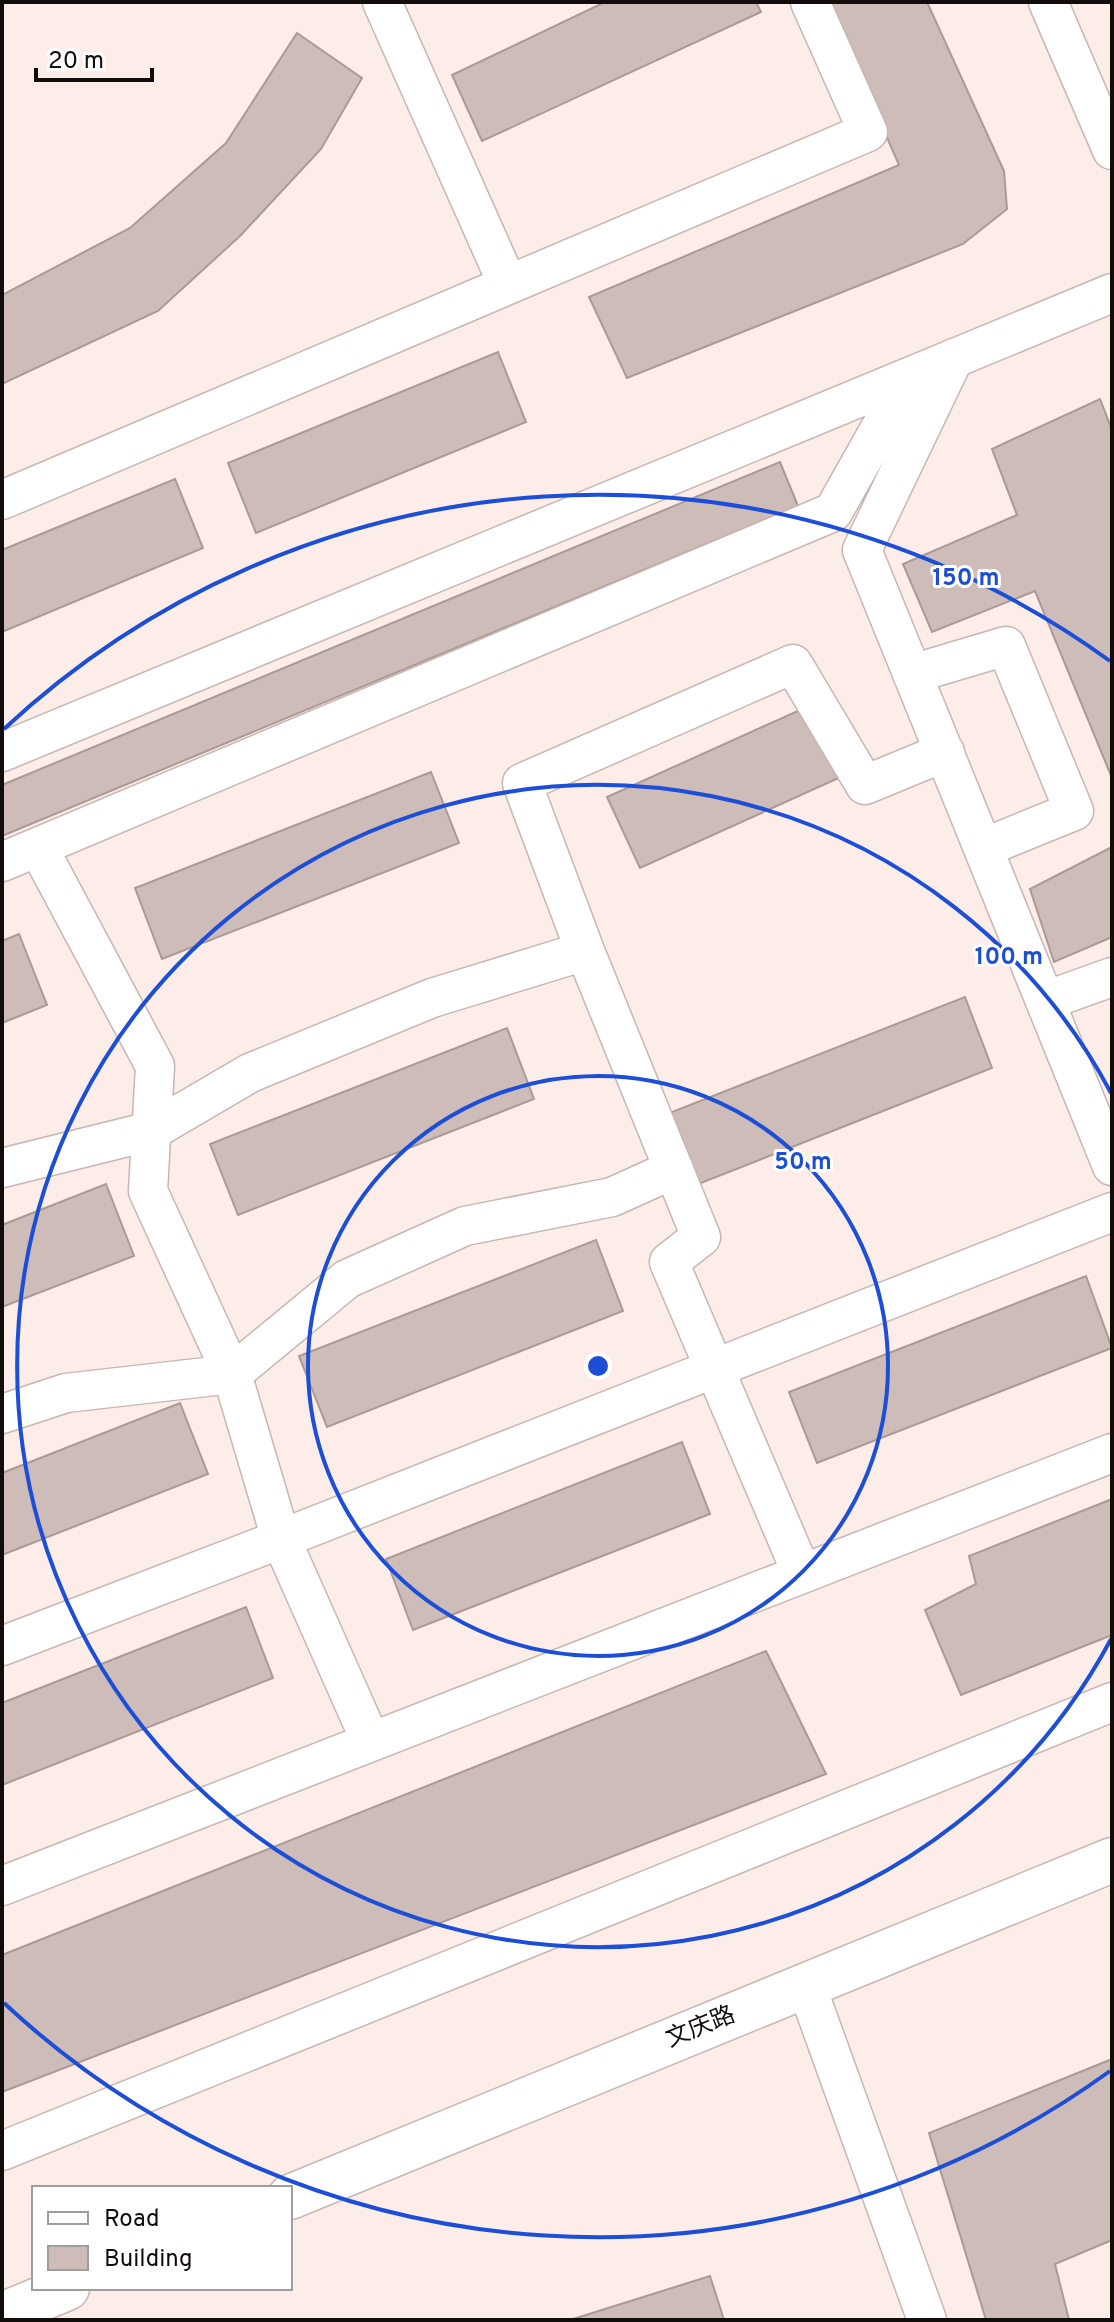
<svg xmlns="http://www.w3.org/2000/svg" width="1114" height="2322" viewBox="0 0 1114 2322" font-family="Overpass,'Noto Sans SC',sans-serif">
<style>
.building{fill:#cebcb8;stroke:#ab9996;stroke-width:2}
.lines{fill:none;stroke-linecap:round;stroke-linejoin:round}
.street-casing{stroke:#c8b6b2;stroke-width:41}
.secondary-casing{stroke:#c8b6b2;stroke-width:47}
.street{stroke:#fff;stroke-width:38}
.secondary{stroke:#fff;stroke-width:44}
.ring{fill:none;stroke:#1d4ed8;stroke-width:4}
.labels{text-anchor:middle;dominant-baseline:central;stroke-width:6;stroke-linejoin:round;paint-order:stroke}
.street-label{font-size:24px;fill:#120c0b;stroke:#fff}
.centre{fill:#1d4ed8;stroke:#fff;stroke-width:4}
.ring-label{font-size:24px;text-anchor:middle;font-weight:bold;fill:#1d4ed8;stroke:#fff;stroke-width:6;stroke-linejoin:round;paint-order:stroke}
</style>
<rect width="100%" height="100%" fill="#fcede9"/>
<path class="building" d="M605,2H756L761,12L482,141L452,75Z
M828,2H927L1004,171L1007,209L963,244L627,378L589,297L899,165Z
M297,33L362,78L321,149L240,236L158,311L2,384V295L130,228L226,143Z
M498,352L526,422L256,533L228,463Z
M1100,399L1112,430V778L1035,591L932,632L903,564L1017,515L992,449Z
M780,462L798,506L2,836V785Z
M175,479L203,548L2,632V550Z
M811,705L843,776L640,868L607,797Z
M431,772L459,843L162,959L135,888Z
M1112,847V937L1054,962L1030,889Z
M19,934L47,1005L2,1023V941Z
M965,997L992,1068L696,1185L667,1114Z
M507,1028L534,1099L238,1215L210,1144Z
M106,1184L134,1256L2,1307V1225Z
M596,1240L623,1311L327,1427L299,1356Z
M1086,1276L1112,1348L817,1463L789,1392Z
M180,1403L208,1474L2,1555V1473Z
M682,1442L710,1514L413,1630L386,1559Z
M1112,1499V1635L961,1695L925,1610L976,1584L969,1556Z
M246,1607L273,1678L2,1785V1703Z
M766,1651L826,1774L2,2092V1955Z
M1112,2059V2240L1055,2264L1069,2320H986L929,2133Z
M710,2276L724,2320H570Z"/>
<g class="lines">
<defs>
<path id="street" d="M382,2L508,285
M1048,2L1112,150
M954,358L862,550L1112,1166
M2,500L868,132L810,2
M912,674L1006,646L1074,811L983,848
M2,752L1112,293
M2,862L833,512L909,377
M1045,1001L1112,977
M2,1168L151,1131L250,1073L432,998L585,951
M2,1414L66,1393L232,1374L347,1279L465,1226L612,1197L674,1169
M802,1574L669,1262L701,1237L585,951L522,783L793,664L865,785L945,752
M2,1646L281,1539L232,1374L148,1191L155,1066L38,847
M371,1742L281,1539L1112,1212
M2,1886L1112,1453
M806,1985L927,2320
M2,2151L1112,1702"/>
<path id="secondary" d="M290,2197L1112,1860
M2,2315L67,2288"/>
</defs>
<use href="#street" class="street-casing"/>
<use href="#secondary" class="secondary-casing"/>
<use href="#street" class="street"/>
<use href="#secondary" class="secondary"/>
</g>
<g class="ring">
<circle cx="598" cy="1366" r="290"/>
<path d="M1111 1639A581 581 0 1 1 1111 1093"/>
<path d="M1110 2071A871 871 0 0 1 4 2003M4 729A871 871 0 0 1 1110 661"/>
</g>
<g class="labels">
<g class="street-label">
<text transform="translate(701 2028) rotate(-22)">文庆路</text>
</g>
</g>
<circle cx="598" cy="1366" r="12" class="centre"/>
<g class="ring-label">
<text x="966" y="585">150 m</text>
<text x="1009" y="964">100 m</text>
<text x="803" y="1169">50 m</text>
</g>
<rect width="1114" height="2322" fill="none" stroke="#120c0b" stroke-width="8"/>
<rect x="32" y="2186" width="260" height="104" fill="#ffffff" stroke="#a09e9d" stroke-width="2"/>
<rect x="48" y="2212" width="40" height="12" fill="#ffffff" stroke="#a09e9d" stroke-width="2"/>
<text x="104" y="2226" font-size="24" fill="#120c0b">Road</text>
<rect x="48" y="2246" width="40" height="24" fill="#cebcb8" stroke="#a09e9d" stroke-width="2"/>
<text x="104" y="2266" font-size="24" fill="#120c0b">Building</text>
<path d="M36 68v12h116v-12" fill="none" stroke="#120c0b" stroke-width="4"/>
<text x="48" y="68" font-size="24" fill="#120c0b" stroke="#ffffff" stroke-width="6" paint-order="stroke">20 m</text>
</svg>
